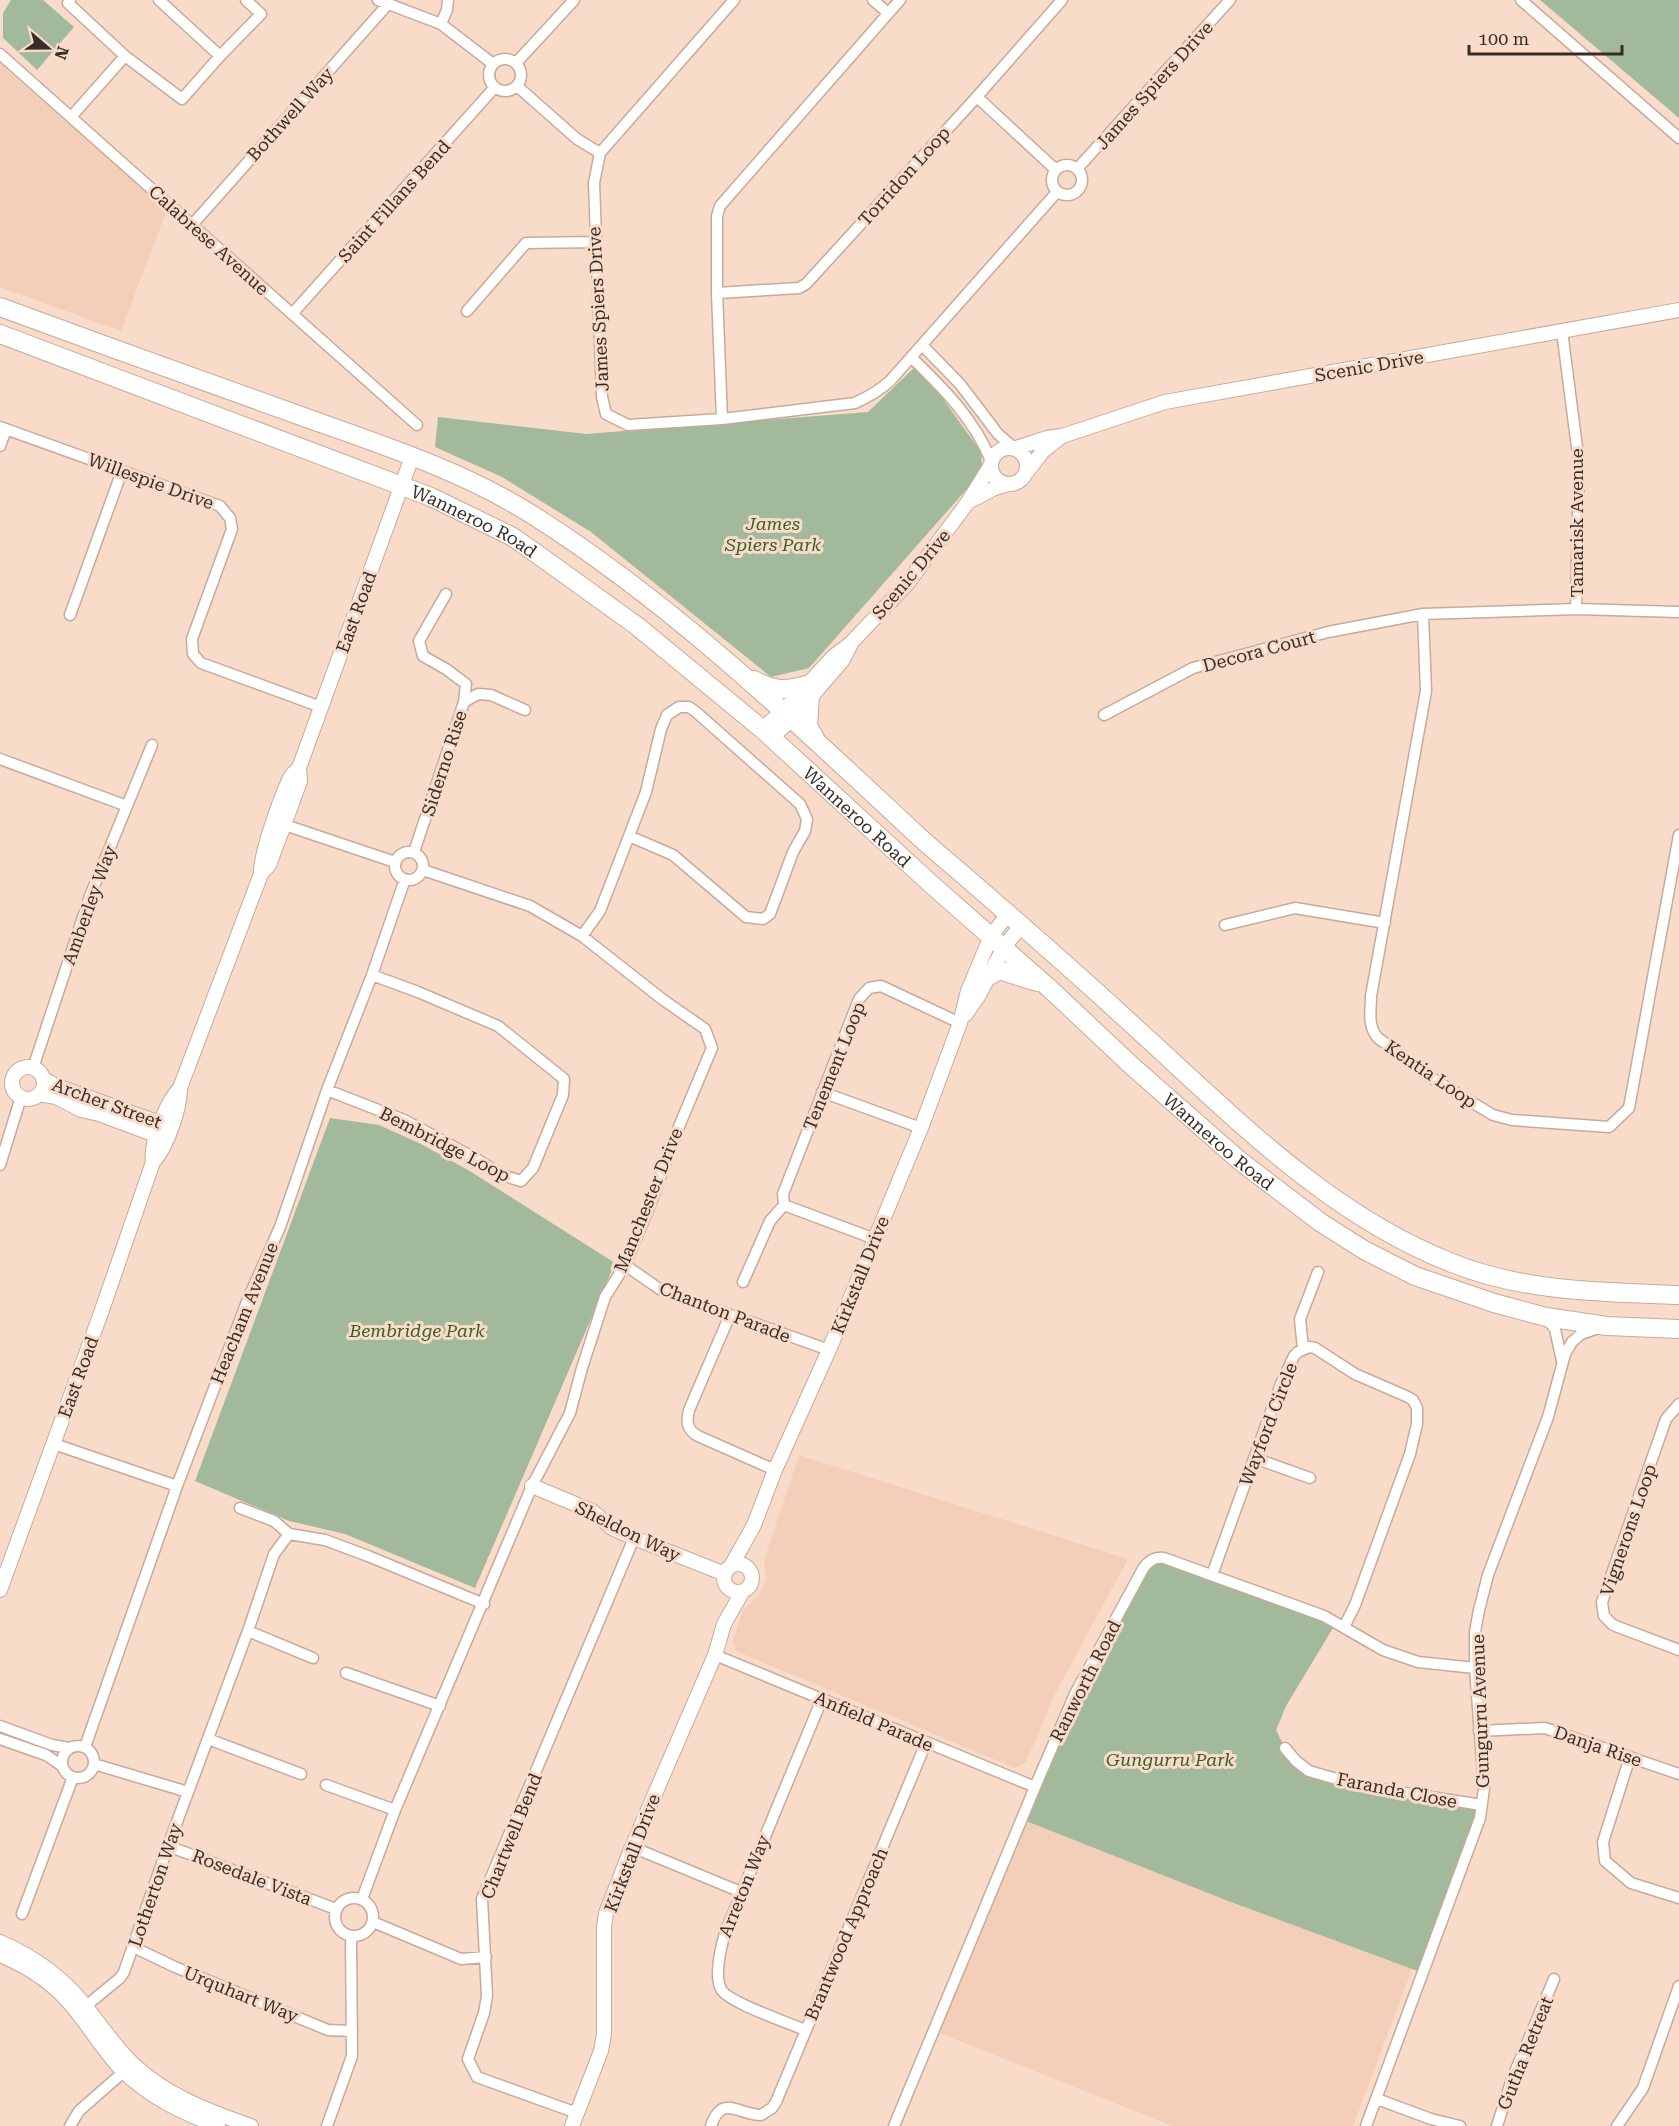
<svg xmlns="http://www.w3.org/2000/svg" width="1679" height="2126" viewBox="0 0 1679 2126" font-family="'Roboto Serif',serif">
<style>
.built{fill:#f3cfb9}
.green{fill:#a2ba9b}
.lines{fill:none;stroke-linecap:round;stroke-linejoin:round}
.minor-casing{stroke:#c7aa99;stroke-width:13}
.tertiary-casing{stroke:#c7aa99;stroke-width:16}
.trunk-casing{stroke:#c7aa99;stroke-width:20}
.minor{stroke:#fff;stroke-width:10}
.tertiary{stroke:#fff;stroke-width:14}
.trunk{stroke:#fff;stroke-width:18}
.labels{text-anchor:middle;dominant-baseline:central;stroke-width:6;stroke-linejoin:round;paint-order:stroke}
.street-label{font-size:18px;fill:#382d26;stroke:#f9dbc9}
.park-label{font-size:18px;font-style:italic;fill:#375f29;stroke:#f9dbc9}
</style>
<rect width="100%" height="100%" fill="#f9dbc9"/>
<path class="built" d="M0,64L167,210L121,331L0,287Z
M799,1455L1128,1559L1056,1692L1026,1762L1015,1768L736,1651L733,1641L743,1610L760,1594L766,1579L764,1560Z
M1021,1819L1228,1901L1412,1969L1353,2126H1172L934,2031Z"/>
<path class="green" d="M11,0H43L74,27L37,70L3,38V13Z
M1540,0H1679V118Z
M918,364L981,452L982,466L973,482L809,668L771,677L591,532L502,477L435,447L438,417L586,434L868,412Z
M330,1118L379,1125L421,1144L468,1170L615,1263L475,1588L345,1534L289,1521L195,1481Z
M1157,1557L1336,1623L1286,1706L1276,1730L1285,1748L1309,1771L1482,1805L1423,1973L1228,1901L1021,1819L1075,1694L1144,1567Z"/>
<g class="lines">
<defs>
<path id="minor" d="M70,0L68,3L125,56L182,99L220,56L261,14L246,0
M159,0L220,56
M378,0L441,24L493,64
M734,0L600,153L594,183L602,397L606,414L628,425L722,419L855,403C868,397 879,391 890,381L1057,192
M873,0L888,13
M1521,0L1679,138
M441,24L447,10L448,0
M0,54L417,425
M489 75a16 16 0 1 1 32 0a16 16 0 1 1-32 0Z
M516,63L574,0
M517,86L577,139L600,153
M977,97L1056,170
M71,117L125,56
M1052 180a15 15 0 1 1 30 0a15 15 0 1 1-30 0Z
M1077,169L1230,0
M192,225L388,4
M717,293L799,288L806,284L974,100L1062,0
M467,311L526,243L595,242
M292,314L495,87
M1562,331L1579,463L1576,609
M922,345L960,384L998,434L1013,447
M911,357C943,388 975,420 991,461
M722,419L717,293V216L720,206L900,0
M0,427L220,506L230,518L232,529L192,639L193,654L201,663L321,707
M0,446L6,429
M446,594L419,641L423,656L446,669L466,684L464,702
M1423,614L1426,691L1371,996C1371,1011 1367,1026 1378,1038L1430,1077L1493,1115L1512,1120L1609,1127L1629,1108L1679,835
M70,615L122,471
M1104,715L1193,668L1328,632L1423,614L1576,609L1679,612
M0,759L127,806
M279,823L395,862
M395 866a14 14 0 1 1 28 0a14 14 0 1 1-28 0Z
M414,852L464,702L478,694L491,695L525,710
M1225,925L1295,908L1385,923
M582,936L600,911L629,836L646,792L661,729L667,715L679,707H689L696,712L800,804L807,819L805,831L793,852L773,906L770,914L763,919L746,917L673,855L629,836
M33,1068L90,896L152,745
M327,1090L404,1120L478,1160L502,1175L521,1181L533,1168L563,1095L564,1079L498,1026L418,992L372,975
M822,1092L921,1128
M0,1165L21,1097
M875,1239L784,1205L783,1194L859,999L869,988L881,986L960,1023
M625,1265L661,1290L829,1350
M743,1282L770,1221L784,1205
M730,1315L689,1410C686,1422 687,1430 698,1436L775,1470
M1546,1318L1555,1329L1562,1361
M1303,1349L1300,1319L1318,1272
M1679,1404L1666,1419L1602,1602L1604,1616L1613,1625L1679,1650
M54,1444L177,1486
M1254,1458L1310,1478
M240,1508L274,1521L289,1534
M1212,1575L1281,1384L1294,1356L1298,1352L1309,1347L1315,1348L1355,1374L1408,1397L1413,1400L1417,1408V1424L1410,1454L1355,1605L1344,1627
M248,1631L313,1658
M715,1655L1035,1787
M346,1673L440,1706
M0,1726L52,1745L69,1748
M1479,1731L1545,1728L1679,1774
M0,1739L46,1755L62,1766
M208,1739L301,1774
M62 1762a16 16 0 1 1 32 0a16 16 0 1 1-32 0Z
M85,1747L177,1486L248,1299L280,1227L327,1090L372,975L405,879
M1285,1748L1296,1761L1309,1771L1361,1786L1482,1805
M1630,1757L1603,1842L1605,1861L1631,1883L1679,1898
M94,1764L188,1792
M326,1785L395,1810
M168,1846L336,1909
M632,1847L741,1892
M335 1917a19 19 0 1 1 38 0a19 19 0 1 1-38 0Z
M362,1899L395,1810L532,1486L570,1413L582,1368L605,1297L625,1265L650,1205L680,1124L712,1048L705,1029L662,999L582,936L530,906L423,870
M22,1914L73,1777
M373,1922L461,1959L486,1957
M133,1947L175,1967L328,2030L352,2031
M81,2010L120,1978L124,1972L168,1846L248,1631L274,1554L289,1534L325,1540L368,1556L484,1604
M805,2030C789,2023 727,2002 721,1989C714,1975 721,1947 725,1933L822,1699
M1377,2099L1431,2119L1460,2126
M577,2113L477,2077L468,2059L484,2013L487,1996L482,1899L634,1538
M70,2126L79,2111L128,2068
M327,2126L352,2056L351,1936
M711,2126C722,2093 739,2115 761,2115L772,2108L776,2102L926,1743
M894,2126L1035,1787L1075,1694L1144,1567C1150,1560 1155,1557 1164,1558L1324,1616L1383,1650L1418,1662L1475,1668
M1366,2126L1480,1818L1484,1788L1475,1668V1632L1479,1610L1488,1575L1548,1417L1565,1354L1572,1342L1581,1334L1598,1328
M1497,2126L1512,2079L1554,1979
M1617,2126L1643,2088L1679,1986"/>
<path id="tertiary" d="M991 466a18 18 0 1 1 36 0a18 18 0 1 1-36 0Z
M1016,448L1047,438L1062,436L1165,402L1679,310
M1027,472L1043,451L1062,436
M968,502L995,488L1008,484
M762,729L783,711L834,656L850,644L907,584L968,502L991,465
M771,738L792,719L842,661L850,646
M261,874L269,865L284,825L300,781L299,768L412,457
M966,1014L979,995L1004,947L1021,926
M12 1083a16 16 0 1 1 32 0a16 16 0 1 1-32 0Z
M43,1079L57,1086L171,1127
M39,1094L56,1097L81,1110L99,1114L166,1139
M153,1162C150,1142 166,1103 180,1088
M532,1486L592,1511L612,1528L634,1538L725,1574
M724 1578a14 14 0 1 1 28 0a14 14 0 1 1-28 0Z
M731,1566L754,1525L775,1470L829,1350L921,1128L960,1023L968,991L991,936L1008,914
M0,1590L102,1310L153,1162C167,1147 180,1109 180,1088L261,874C260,854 281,797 290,778C292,774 296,771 299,768
M0,1942C35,1957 64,1978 87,2008C102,2027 116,2048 134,2065C168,2096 208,2111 251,2126
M0,1955C24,1965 47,1979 65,1998C87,2021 101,2049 123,2071C151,2098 183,2113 218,2126
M572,2126L601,2051L604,2034V1927L606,1913L632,1847L715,1655L724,1624L743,1591"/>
<g id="trunk">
<path d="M0,307C100,344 201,380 301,416C379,444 461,470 531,514C672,603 794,720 915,833C932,849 951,864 968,879C1021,925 1074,971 1126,1019C1226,1109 1324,1213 1452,1263C1524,1292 1603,1292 1679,1295"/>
<path id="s1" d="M0,334L431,497L511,536L537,554L637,626L762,729L931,884L1049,988L1133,1067L1240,1161L1320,1222L1364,1250L1415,1276L1494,1303L1546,1317L1607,1326L1679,1329"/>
<path d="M754,680C775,691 785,691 807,685"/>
<path d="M810,697L808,726L815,738"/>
<path d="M989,976L999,970L1037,982"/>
</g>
</defs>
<use href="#minor" class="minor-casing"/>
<use href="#tertiary" class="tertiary-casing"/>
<use href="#trunk" class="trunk-casing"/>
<use href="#minor" class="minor"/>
<use href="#tertiary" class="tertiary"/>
<use href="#trunk" class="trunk"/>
</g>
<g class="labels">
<g class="street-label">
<text transform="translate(1154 85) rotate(-48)">James Spiers Drive</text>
<text transform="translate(290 114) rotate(-48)">Bothwell Way</text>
<text transform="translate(904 176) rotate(-48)">Torridon Loop</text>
<text transform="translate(394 201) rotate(-48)">Saint Fillans Bend</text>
<text transform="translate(209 240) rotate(42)">Calabrese Avenue</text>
<text transform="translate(598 309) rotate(-93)">James Spiers Drive</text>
<text transform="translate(1369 366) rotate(-10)">Scenic Drive</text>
<text transform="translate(151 481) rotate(20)">Willespie Drive</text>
<text stroke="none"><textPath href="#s1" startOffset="510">Wanneroo Road</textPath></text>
<text transform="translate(1576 523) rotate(-90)">Tamarisk Avenue</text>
<text transform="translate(911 574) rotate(-50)">Scenic Drive</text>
<text transform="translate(356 612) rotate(-70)">East Road</text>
<text transform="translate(1259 651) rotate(-15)">Decora Court</text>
<text transform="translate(444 763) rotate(-72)">Siderno Rise</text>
<text stroke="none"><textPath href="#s1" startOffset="996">Wanneroo Road</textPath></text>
<text transform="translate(89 905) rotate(-70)">Amberley Way</text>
<text transform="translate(834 1066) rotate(-68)">Tenement Loop</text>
<text transform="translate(1431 1074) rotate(34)">Kentia Loop</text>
<text transform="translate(107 1103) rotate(20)">Archer Street</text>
<text stroke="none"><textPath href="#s1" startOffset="1482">Wanneroo Road</textPath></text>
<text transform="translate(445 1144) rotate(27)">Bembridge Loop</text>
<text transform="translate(648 1200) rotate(-68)">Manchester Drive</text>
<text transform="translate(860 1275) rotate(-68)">Kirkstall Drive</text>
<text transform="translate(725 1312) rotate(21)">Chanton Parade</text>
<text transform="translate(244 1313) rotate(-68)">Heacham Avenue</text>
<text transform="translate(78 1377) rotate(-70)">East Road</text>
<text transform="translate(1268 1424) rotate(-69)">Wayford Circle</text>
<text transform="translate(1628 1530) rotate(-71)">Vignerons Loop</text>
<text transform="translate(628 1531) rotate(26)">Sheldon Way</text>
<text transform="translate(1085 1681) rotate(-63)">Ranworth Road</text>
<text transform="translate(1480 1711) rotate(-92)">Gungurru Avenue</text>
<text transform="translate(874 1721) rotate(23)">Anfield Parade</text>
<text transform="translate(1598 1746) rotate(19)">Danja Rise</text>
<text transform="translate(1397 1790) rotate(11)">Faranda Close</text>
<text transform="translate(511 1836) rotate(-68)">Chartwell Bend</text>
<text transform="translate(632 1853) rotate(-69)">Kirkstall Drive</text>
<text transform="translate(252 1877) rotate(21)">Rosedale Vista</text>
<text transform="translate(155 1885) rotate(-71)">Lotherton Way</text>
<text transform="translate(744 1886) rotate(-68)">Arreton Way</text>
<text transform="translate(846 1934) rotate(-67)">Brantwood Approach</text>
<text transform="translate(241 1994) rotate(22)">Urquhart Way</text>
<text transform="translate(1525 2053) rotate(-68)">Gutha Retreat</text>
</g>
<g class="park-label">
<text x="773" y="523">James<tspan x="773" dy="21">Spiers Park</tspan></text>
<text x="417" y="1330">Bembridge Park</text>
<text x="1170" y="1759">Gungurru Park</text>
</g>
</g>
<g transform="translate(48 48) rotate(110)" stroke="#f9dbc9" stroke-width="4.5" paint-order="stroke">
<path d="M0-4.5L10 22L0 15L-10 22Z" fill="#382d26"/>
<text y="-9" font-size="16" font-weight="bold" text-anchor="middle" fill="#382d26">N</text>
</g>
<path d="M1469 45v9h153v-9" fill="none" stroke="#382d26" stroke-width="3"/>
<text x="1478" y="45" font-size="18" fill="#382d26" stroke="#f9dbc9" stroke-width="4.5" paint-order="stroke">100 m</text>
</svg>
